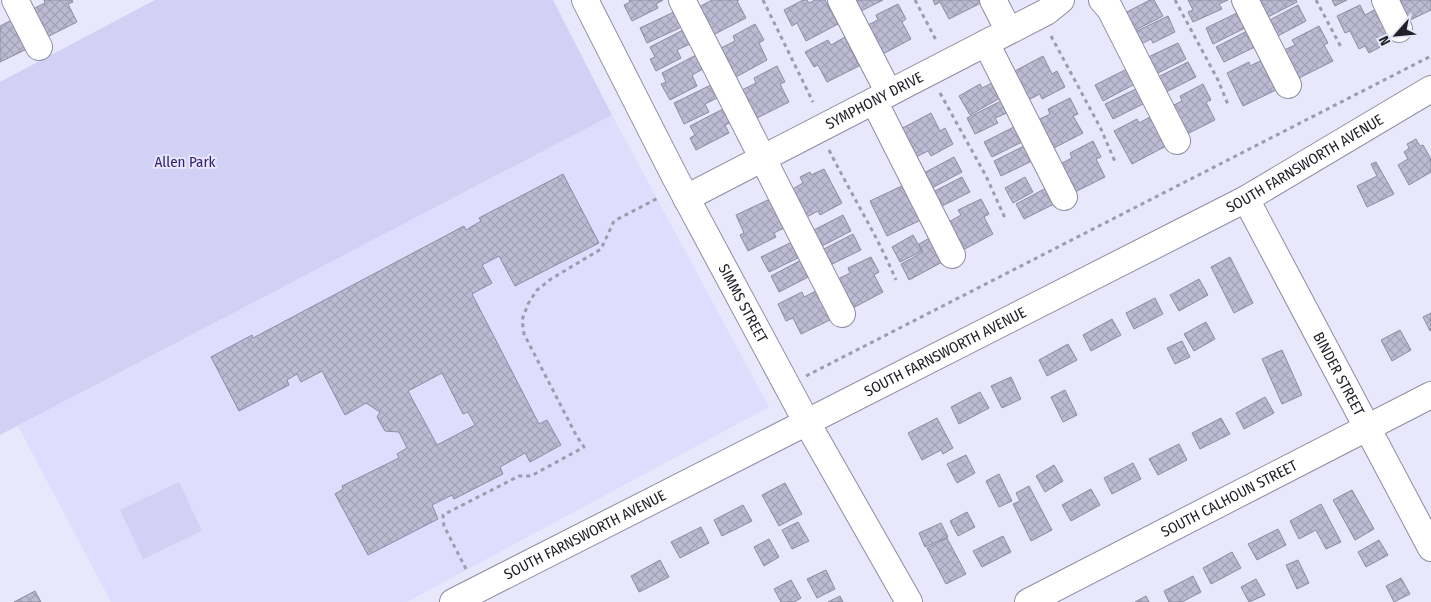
<svg xmlns="http://www.w3.org/2000/svg" width="1431" height="602" viewBox="0 0 1431 602" font-family="'Fira Sans Condensed',sans-serif">
<style>
.built{fill:#deddfd}
.green{fill:#d2d0f5}
.building{fill:url(#building-cross-hatch);stroke:#8d8ca3;fill-rule:evenodd}
.lines{fill:none;stroke-linecap:round;stroke-linejoin:round}
.minor-casing{stroke:#8d8ca3;stroke-width:28}
.path{stroke:#9d9cac;stroke-width:3;stroke-dasharray:4 4;stroke-linecap:butt}
.minor{stroke:#fff;stroke-width:26}
.labels{text-anchor:middle;dominant-baseline:central;stroke-width:4;stroke-linejoin:round;paint-order:stroke}
.street-label{font-size:15px;fill:#21212a;stroke:#e8e7fb}
.park-label{font-size:15px;fill:#352174;stroke:#e8e7fb}
</style>
<defs>
<pattern id="building-cross-hatch" width="8" height="8" patternUnits="userSpaceOnUse" patternTransform="scale(1.25)"><rect width="8" height="8" fill="#bcbbd3"/><path d="M0 0l8 8M0 8l8-8" fill="none" stroke="#a1a0b5"/></pattern>
</defs>
<rect width="100%" height="100%" fill="#e8e7fb"/>
<path class="built" d="M612,115L769,407L407,602H111L18,426Z"/>
<path class="green" d="M155,0H553L612,115L0,435V82Z
M179,482L202,531L143,559L120,510Z"/>
<path class="building" d="M44,0H72L73,2L68,4L77,22L45,38L31,10L45,3Z
M629,0H663L656,4L658,8L632,21L624,5L630,2Z
M712,0H739L737,1L746,18L713,35L699,7Z
M803,0H807L809,3L815,0H825L838,24L806,41L797,23L792,26L784,10Z
M850,0H883L857,13Z
M933,0H980L981,3L949,19L940,2L935,5Z
M1150,0H1154L1163,16L1130,33L1121,15Z
M1188,0H1228L1219,4L1222,9L1193,22L1188,12L1193,10Z
M1262,0H1296L1297,2L1264,19L1256,3Z
M1332,0H1347L1335,6Z
M1395,0H1431V10L1406,22Z
M898,4L906,19L902,22L911,39L879,56L864,27L878,20L876,15Z
M1298,5L1306,21L1274,38L1266,22Z
M1360,5L1365,15L1378,8L1389,32L1382,36L1386,44L1369,53L1365,46L1359,49L1350,31L1345,33L1337,16Z
M676,11L684,26L647,43L640,28Z
M1239,12L1247,27L1213,44L1206,28Z
M1168,16L1175,32L1153,43L1151,39L1137,46L1131,34Z
M14,19L29,48L0,62V26Z
M755,24L764,40L759,43L767,60L736,77L721,48L735,41L733,36Z
M1319,26L1328,43L1324,45L1333,61L1295,80L1280,52L1295,45L1292,40Z
M685,29L692,43L677,50L681,58L656,71L650,59L655,57L650,47Z
M1249,30L1257,46L1224,62L1216,47Z
M845,37L859,66L827,82L818,65L814,67L805,52L828,40L831,45Z
M1178,43L1186,59L1152,76L1144,59Z
M698,54L705,68L692,75L697,86L670,100L661,84L666,82L662,73Z
M1043,56L1052,74L1057,71L1065,87L1042,99L1040,94L1026,101L1011,73Z
M1264,59L1278,89L1243,106L1227,73L1249,62L1250,66Z
M1188,62L1196,77L1162,94L1154,79Z
M777,66L785,82L780,84L789,102L757,118L742,90L756,83L754,78Z
M1127,69L1135,84L1103,101L1095,85Z
M994,82L1002,97L970,115L959,96L980,84L982,88Z
M713,84L719,97L705,104L709,112L684,124L674,103Z
M1203,84L1211,100L1206,102L1215,120L1183,136L1168,108L1182,101L1180,96Z
M1138,88L1145,103L1113,119L1105,104Z
M1070,98L1078,114L1073,116L1083,133L1050,150L1036,121L1050,114L1048,109Z
M1003,100L1009,112L995,118L998,123L975,134L967,118Z
M725,108L733,121L725,125L729,133L696,150L690,138L695,135L690,126Z
M931,113L940,131L945,128L953,144L931,156L928,151L914,158L899,130Z
M1152,116L1168,145L1132,164L1114,131L1137,119L1139,123Z
M1016,126L1024,141L992,157L984,142Z
M1416,139L1420,146L1423,145L1431,159V172L1409,185L1398,165L1408,159L1404,152L1409,148L1407,144Z
M1093,141L1101,157L1096,159L1105,177L1073,193L1058,165L1072,158L1070,153Z
M1026,145L1034,160L1001,176L994,161Z
M954,157L962,172L930,189L922,174Z
M1376,162L1394,194L1367,207L1357,186L1377,176L1371,164Z
M824,169L842,203L820,215L818,211L803,219L789,191L803,183L800,177L810,172L811,175Z
M563,174L599,243L515,286L499,256L482,265L492,283L472,294L539,424L547,420L561,445L530,462L525,453L500,467L503,474L454,499L452,495L432,505L438,519L368,555L335,494L343,489L342,486L399,458L397,454L407,448L399,432L385,431L377,417L380,412L366,403L345,415L322,371L301,382L297,374L287,380L289,385L239,411L211,357L252,335L253,338L464,226L466,230L481,221L479,218ZM442,373L463,414L468,412L475,425L437,445L408,391Z
M962,177L970,192L938,208L931,193Z
M1025,177L1033,192L1013,203L1005,188Z
M906,184L923,219L887,236L870,201Z
M1048,187L1056,203L1024,219L1016,204Z
M772,198L786,227L774,233L776,237L748,251L740,235L744,233L736,215Z
M981,199L989,214L984,217L993,234L961,251L947,223L961,215L958,210Z
M843,215L851,231L818,248L810,232Z
M853,234L861,250L828,266L820,251Z
M913,235L922,251L900,262L892,247Z
M933,236L946,260L909,280L901,264L923,252L919,244Z
M794,241L802,256L769,272L761,257Z
M871,257L879,272L874,275L883,292L851,309L836,280L850,273L848,268Z
M1230,257L1253,303L1234,313L1211,267Z
M803,259L812,275L779,292L771,276Z
M1199,279L1208,295L1179,311L1170,295Z
M820,289L834,318L801,334L793,318L786,321L778,304L802,292L804,297Z
M1155,298L1163,314L1134,329L1126,313Z
M1431,313V330L1430,331L1423,317Z
M1112,319L1121,335L1091,351L1083,335Z
M1206,322L1215,339L1194,351L1184,334Z
M1400,330L1411,350L1392,361L1381,340Z
M1182,341L1190,357L1175,364L1167,348Z
M1068,344L1077,360L1047,376L1039,360Z
M1282,350L1302,395L1282,404L1262,359Z
M1011,377L1021,399L1002,408L991,386Z
M1065,390L1077,415L1063,422L1051,397Z
M980,392L989,408L959,424L951,407Z
M1265,397L1274,413L1244,429L1236,413Z
M937,418L953,448L943,454L941,450L922,460L908,433Z
M1221,418L1230,434L1200,449L1192,433Z
M1179,444L1187,460L1158,475L1149,459Z
M966,455L975,473L957,483L947,464Z
M1133,463L1141,479L1112,494L1104,478Z
M1054,465L1063,481L1045,492L1036,476Z
M999,474L1012,501L999,507L986,481Z
M785,483L802,514L779,526L762,495Z
M1029,486L1052,530L1031,541L1013,504L1020,501L1016,493Z
M1091,489L1100,505L1071,521L1062,505Z
M1352,490L1374,529L1355,540L1333,500Z
M1321,504L1341,542L1326,549L1316,530L1299,539L1290,521Z
M743,505L752,521L722,536L714,520Z
M967,512L975,527L958,536L950,521Z
M798,522L809,541L792,549L782,530Z
M941,523L948,537L925,547L919,533Z
M701,527L709,543L680,558L671,542Z
M1278,529L1286,545L1257,560L1248,544Z
M1003,536L1011,552L982,567L973,551Z
M947,538L966,574L946,584L927,548Z
M769,539L779,557L764,566L754,547Z
M1379,540L1388,555L1366,567L1358,552Z
M1232,552L1241,568L1211,584L1203,568Z
M660,560L669,577L639,592L631,576Z
M1298,560L1309,583L1297,589L1286,565Z
M826,570L835,589L817,598L807,579Z
M1193,576L1201,592L1182,602H1169L1164,591Z
M1401,578L1410,594L1394,602L1386,586Z
M1256,579L1265,595L1249,602L1241,587Z
M791,580L801,598L794,602H781L774,589Z
M35,591L41,602H14Z
M840,596L843,602H828Z
M1146,596L1149,602H1135Z"/>
<g class="lines">
<defs>
<g id="minor">
<path d="M15,0L39,47"/>
<path id="s1" d="M585,0L675,177L806,421L909,602"/>
<path d="M682,0L842,314"/>
<path d="M841,0L889,93"/>
<path d="M993,0L1009,31"/>
<path d="M1102,0L1110,9L1177,141"/>
<path d="M1245,0L1288,85"/>
<path d="M1385,0L1399,29"/>
<path d="M986,43L1064,197"/>
<path d="M874,101L952,255"/>
<path id="s2" d="M686,198L1046,12L1061,0"/>
<path id="s3" d="M1246,199L1431,548"/>
<path id="s4" d="M453,602L1246,199L1431,89"/>
<path id="s5" d="M1028,602L1431,395"/>
</g>
</defs>
<use href="#minor" class="minor-casing"/>
<path class="path" d="M763,0L813,102
M915,0L937,42
M1175,0L1218,80L1229,107
M1316,0L1342,49
M1051,36L1101,129L1116,164
M940,93L986,176L1005,218
M829,150C851,194 877,235 896,280
M806,376L1431,56
M466,569L444,526L443,515L519,476H531L584,447L576,435L524,334L522,320L528,304L537,290L551,279L601,249L614,221L660,197"/>
<use href="#minor" class="minor"/>
</g>
<g class="labels">
<g class="street-label">
<text stroke="none"><textPath href="#s2" startOffset="212">SYMPHONY DRIVE</textPath></text>
<text stroke="none"><textPath href="#s4" startOffset="958">SOUTH FARNSWORTH AVENUE</textPath></text>
<text stroke="none"><textPath href="#s1" startOffset="342">SIMMS STREET</textPath></text>
<text stroke="none"><textPath href="#s4" startOffset="552">SOUTH FARNSWORTH AVENUE</textPath></text>
<text stroke="none"><textPath href="#s3" startOffset="198">BINDER STREET</textPath></text>
<text stroke="none"><textPath href="#s5" startOffset="226">SOUTH CALHOUN STREET</textPath></text>
<text stroke="none"><textPath href="#s4" startOffset="148">SOUTH FARNSWORTH AVENUE</textPath></text>
</g>
<g class="park-label">
<text x="185" y="162">Allen Park</text>
</g>
</g>
<g transform="translate(1396 35) rotate(243)" stroke="#e8e7fb" stroke-width="4" paint-order="stroke">
<path d="M0-4L9 19L0 12L-9 19Z" fill="#21212a"/>
<text y="-8" font-size="14" font-weight="bold" text-anchor="middle" fill="#21212a">N</text>
</g>
</svg>
